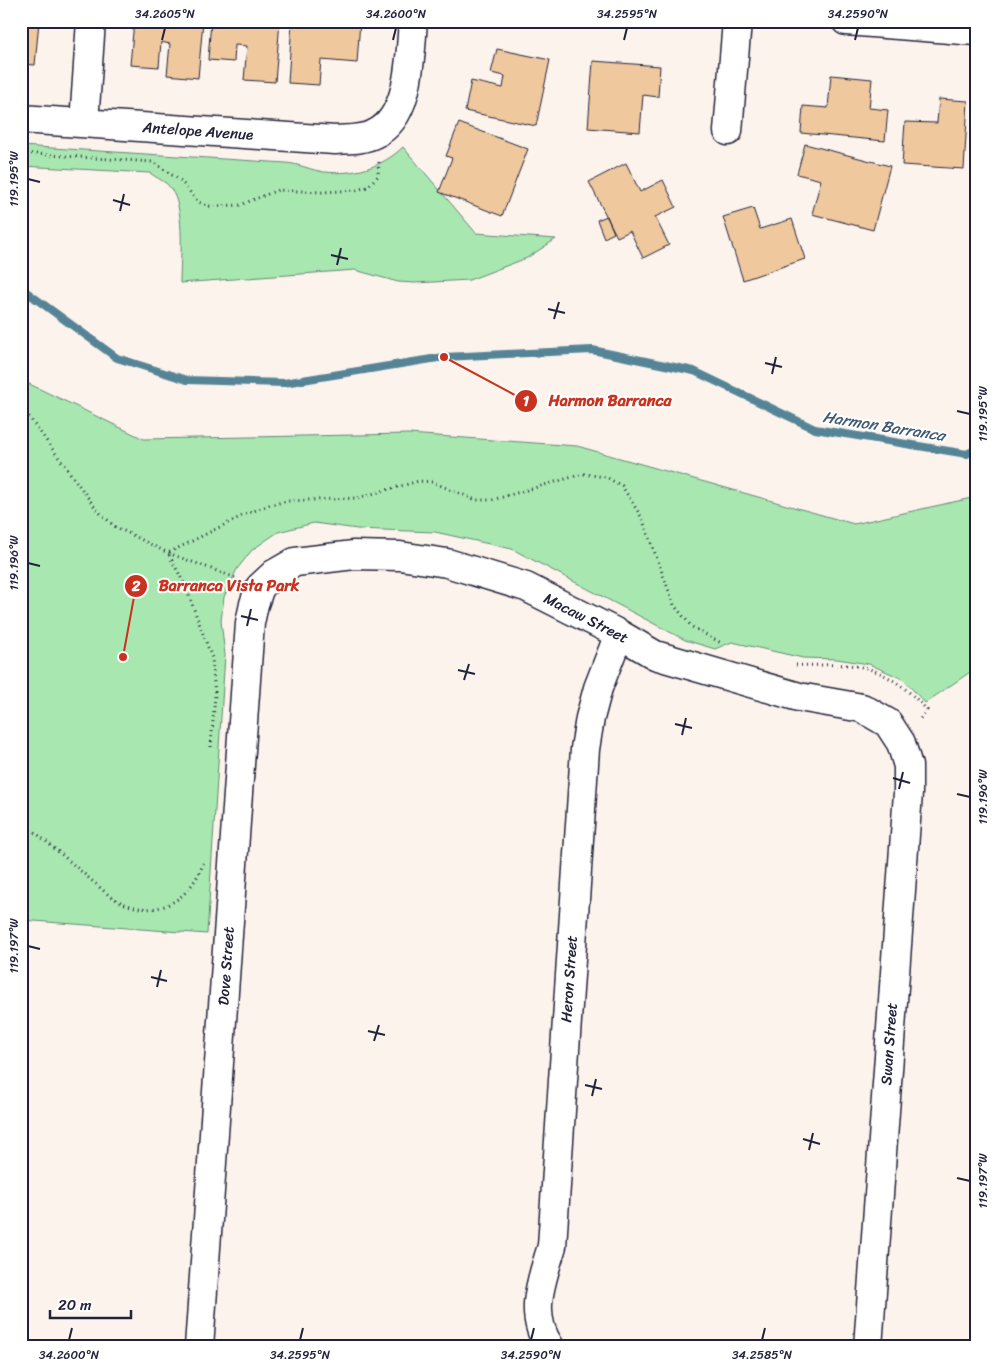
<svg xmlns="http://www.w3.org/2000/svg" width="997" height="1368" viewBox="0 0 997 1368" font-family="Sriracha,sans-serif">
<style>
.green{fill:#a8e8b0;stroke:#658576}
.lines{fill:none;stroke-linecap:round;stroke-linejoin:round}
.stream{stroke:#568497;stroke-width:8}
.building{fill:#efc89e;stroke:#22223b}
.minor-casing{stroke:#22223b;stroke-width:31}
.path{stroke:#22223b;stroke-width:3;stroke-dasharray:1 4;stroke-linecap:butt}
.minor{stroke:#fff;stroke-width:28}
.ticks{fill:none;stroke:#22223b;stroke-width:2}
.labels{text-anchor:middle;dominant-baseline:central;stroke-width:4;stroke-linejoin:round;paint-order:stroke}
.street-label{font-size:15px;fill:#22223b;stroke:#fff}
.water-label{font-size:16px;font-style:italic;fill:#405b71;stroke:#fff}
.leader{fill:none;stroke:#c8321e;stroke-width:2}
.callout-dot{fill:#c8321e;stroke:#fff;stroke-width:2}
.mark-label{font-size:15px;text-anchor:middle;font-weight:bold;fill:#fff}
.callout-label{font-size:16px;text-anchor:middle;font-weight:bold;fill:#c8321e;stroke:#fff;stroke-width:4;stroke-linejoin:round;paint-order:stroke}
.neatline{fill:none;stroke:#22223b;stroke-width:2}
.ticks-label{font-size:12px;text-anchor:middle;fill:#22223b}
</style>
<rect width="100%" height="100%" fill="#fcf4ec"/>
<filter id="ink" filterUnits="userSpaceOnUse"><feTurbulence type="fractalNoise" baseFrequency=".02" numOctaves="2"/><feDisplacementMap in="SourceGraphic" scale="10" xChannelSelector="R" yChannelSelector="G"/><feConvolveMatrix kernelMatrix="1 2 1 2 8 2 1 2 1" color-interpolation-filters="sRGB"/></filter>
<g filter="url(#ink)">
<path class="green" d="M21,146L286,163C299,164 311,170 324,172C354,175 381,168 403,147L476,233L556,239L527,258L469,280L415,283L398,282L355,270L180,283C180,257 187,203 167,184C162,180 155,177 150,173L21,166Z
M21,380L144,439L409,434L577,446L854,524L976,497V668L925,703L903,679L869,664L837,659L803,658L732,642L715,649L685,640L512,549L435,532L357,529L314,523L278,532L252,550L237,569L224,597L221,621L225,655L207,934L21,920Z"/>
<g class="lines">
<path class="stream" d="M21,288L117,358L187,380L284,383L444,357L592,350L694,371L815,429L967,454L976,449"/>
</g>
<path class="building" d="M21,21H39L35,65L21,64Z
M134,21H203L198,78L167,75L170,44L161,42L159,67L130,65Z
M211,21H280L275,82L244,80L247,46L235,45L234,62L208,60Z
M292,21H360L357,63L321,60L319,85L288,83Z
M497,49L550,60L536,126L465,111L471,81L503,88L505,76L491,73Z
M593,61L660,66L658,97L643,95L640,132L588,128Z
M831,75L872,79L869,108L888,110L885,141L801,133L803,106L828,108Z
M939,99L968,101L964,169L902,165L905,122L937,123Z
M975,117H976V165H972Z
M459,123L528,149L502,216L439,192L452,158L446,156Z
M805,144L890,166L873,230L812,214L821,180L797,174Z
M626,163L640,192L663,180L676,207L655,217L669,245L643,258L630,231L617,237L589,182Z
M753,208L760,229L792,219L805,259L743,280L723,217Z
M607,216L614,233L604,238L597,220Z"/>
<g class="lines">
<defs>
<path id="minor" d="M846,21L976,31
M21,119L335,140C347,139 363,140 374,134C411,118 410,55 413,21
M84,123L91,21
M728,131L737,21
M199,1347L250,623L254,604L260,587L274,574L295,562L354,555L400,556L447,563L526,587L619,634L655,655L799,697L862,708L888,723L901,743L908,766V793L868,1347
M550,1347C527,1314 542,1280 552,1246L585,749L590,718L598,688L619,634"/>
</defs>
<use href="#minor" class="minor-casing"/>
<path class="path" d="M21,153L153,162L181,181L198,202L210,206L240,205L278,190L322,192L357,190L367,187L378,176L379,160
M21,410L29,417L97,510L114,526L168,553L236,578
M796,665C813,666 830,664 847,665C881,667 905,686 927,710L919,720
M211,747L215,695L212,658L185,585L168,553L246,514L269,505L288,501L357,498L419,481L432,482L476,500H492L583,474L606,477L622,486L642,518L674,605L692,627L723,644
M21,826L36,833C54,848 73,864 91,880C99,886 106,894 115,899C155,922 190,902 204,861"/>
<use href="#minor" class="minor"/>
</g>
</g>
<path class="ticks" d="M162,40L165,28M393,40L396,28M624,40L627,28M855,40L858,28M28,179L40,182M113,200L130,205M120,211L124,194M331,255L348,259M337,265L341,248M548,309L565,313M554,319L559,302M765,363L782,367M772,374L776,357M957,411L970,414M28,563L40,566M241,616L258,620M247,626L251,609M458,670L475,674M464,680L469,664M675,724L692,728M682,735L686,718M893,778L910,783M899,789L903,772M957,794L970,797M28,946L40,949M151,977L167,981M157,987L161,970M368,1031L385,1035M374,1041L379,1025M585,1085L602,1089M592,1096L596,1079M803,1139L820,1144M809,1150L813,1133M957,1178L970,1181M69,1340L72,1328M300,1340L303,1328M531,1340L534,1328M762,1340L765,1328"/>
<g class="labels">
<g class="street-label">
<text transform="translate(198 131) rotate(4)">Antelope Avenue</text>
<text transform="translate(586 618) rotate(27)">Macaw Street</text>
<text transform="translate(226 966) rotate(-86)">Dove Street</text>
<text transform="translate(569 979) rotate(-86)">Heron Street</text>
<text transform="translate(889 1044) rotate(-86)">Swan Street</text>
</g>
<g class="water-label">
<text transform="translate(884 426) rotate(9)">Harmon Barranca</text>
</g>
</g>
<path class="leader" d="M444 357L526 401M123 657L136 586"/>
<g class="callout-dot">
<circle cx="444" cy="357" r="5"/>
<circle cx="123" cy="657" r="5"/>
<circle cx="526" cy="401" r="12"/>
<circle cx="136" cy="586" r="12"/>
</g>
<g class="mark-label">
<text x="526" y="406">1</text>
<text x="136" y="591">2</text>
</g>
<g class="callout-label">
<text x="610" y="406">Harmon Barranca</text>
<text x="229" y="591">Barranca Vista Park</text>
</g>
<rect width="997" height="1368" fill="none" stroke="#fff" stroke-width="55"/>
<path d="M50 1310v8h81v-8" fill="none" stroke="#22223b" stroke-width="2.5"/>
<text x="58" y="1310" font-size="15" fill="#22223b" stroke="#ffffff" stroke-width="4" paint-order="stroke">20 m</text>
<rect x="28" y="28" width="942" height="1312" class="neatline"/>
<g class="ticks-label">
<text x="165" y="18">34.2605°N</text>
<text x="396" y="18">34.2600°N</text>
<text x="627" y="18">34.2595°N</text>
<text x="858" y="18">34.2590°N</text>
<text transform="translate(14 179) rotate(-90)" y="4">119.195°W</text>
<text transform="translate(983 414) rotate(-90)" y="4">119.195°W</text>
<text transform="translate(14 563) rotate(-90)" y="4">119.196°W</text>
<text transform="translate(983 797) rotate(-90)" y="4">119.196°W</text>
<text transform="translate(14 946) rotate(-90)" y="4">119.197°W</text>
<text transform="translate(983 1181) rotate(-90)" y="4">119.197°W</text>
<text x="69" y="1359">34.2600°N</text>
<text x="300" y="1359">34.2595°N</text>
<text x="531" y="1359">34.2590°N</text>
<text x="762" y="1359">34.2585°N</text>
</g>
</svg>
